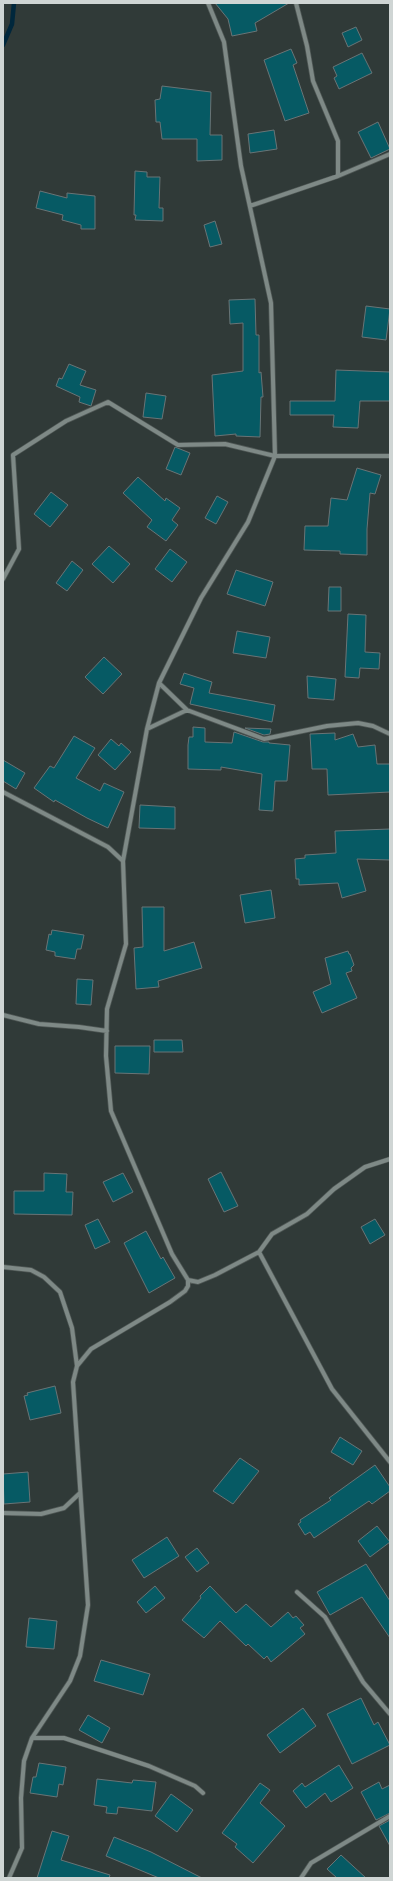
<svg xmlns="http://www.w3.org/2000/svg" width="393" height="1881" viewBox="0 0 393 1881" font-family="'Varela Round',sans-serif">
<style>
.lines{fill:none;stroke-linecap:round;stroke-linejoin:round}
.stream{stroke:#00273c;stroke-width:4.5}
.building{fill:#065a64;stroke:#697476}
.minor-casing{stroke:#4f5755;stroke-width:5.5}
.minor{stroke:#7e8986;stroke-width:4}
</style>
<rect width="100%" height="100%" fill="#303a38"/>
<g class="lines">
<path class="stream" d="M3,45L12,24L14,3"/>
</g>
<path class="building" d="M215,3H289L255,23L257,31L232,36L228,19Z
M356,27L362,40L348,47L342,33Z
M291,49L297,63L293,65L309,113L285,121L264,60Z
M362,53L372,73L339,89L334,78L337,76L333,67Z
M162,86L211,92L210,135H222V160L197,161V139H162L160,122H156L155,100L160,99Z
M378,122L390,149L371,158L358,132Z
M274,130L277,149L250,153L248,134Z
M135,171L147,172V177H160L159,208H163V221L135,220L136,215H134Z
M40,191L67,198V193L95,196V229H81V225L62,220L63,215L36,208Z
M215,221L222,244L210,247L204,225Z
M255,299L256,335H259V373L261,372L263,397H261L260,437L236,436V434L215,436L212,375L243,371V323L230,324L229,300Z
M366,306L390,309L386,340L362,337Z
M69,364L86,371L80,385L96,390L91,406L79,402L80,397L56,386L59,378L62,379Z
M336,370L390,372V401H360L358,428L333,427L334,415H290V401H335Z
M146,393L166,396L162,419L143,417Z
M175,447L190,453L181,475L166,469Z
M357,468L381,475L375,494L370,493L367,529V555L340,554V551L304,550L305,526H328L331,498L347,500Z
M138,477L165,501L166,498L180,508L172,520L178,525L166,541L147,527L152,520L123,493Z
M51,492L68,505L50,527L34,514Z
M217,496L228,502L216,524L205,518Z
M109,546L130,564L113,583L92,564Z
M170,549L187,562L172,582L155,569Z
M72,561L83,570L67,591L56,583Z
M236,570L273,582L265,606L227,594Z
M329,587H341V611H328Z
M348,614L366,615L365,652L380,653L379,669L360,668L359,678L345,677Z
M237,631L270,637L266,658L233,653Z
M104,657L122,674L103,694L85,677Z
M184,673L212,682L209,693L275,705L272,722L190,704L194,688L180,684Z
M307,676L336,679L334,700L308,698Z
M193,727L205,728V742L232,743L234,732L263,742H269V743L290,745L287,781H275L273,811L259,810L262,774L221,767V770L188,769V745L189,737H193Z
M245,728L271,729L270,734L264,735Z
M335,733V740L353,734L358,747L375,745L377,764H390V792L328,795L327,769H312L310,734Z
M74,736L95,748L76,778L100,791L104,783L124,792L108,828L87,818L55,800L54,802L34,788L50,766L54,768Z
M111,739L119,746L121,743L131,752L115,770L98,755Z
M3,760L25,773L16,789L3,781Z
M140,805L175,807V829L139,828Z
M390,829V860L357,859L366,891L342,898L338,883L299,885V879H296L295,859L305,858V855L336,853L335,831Z
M271,890L275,918L245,923L240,895Z
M142,907H164V951L194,942L202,968L158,981L159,987L136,989L134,948L143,947Z
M52,930L84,935L81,949H77L75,959L55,956V952L46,950L49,934L51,935Z
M348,951L349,954H350L354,965L351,968L352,971L346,973L357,998L322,1013L313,992L331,984L325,958Z
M77,979L93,980L91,1005L76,1004Z
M154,1040H182L183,1052H154Z
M115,1046H150L149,1074L115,1073Z
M221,1172L238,1206L224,1212L208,1179Z
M44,1173L67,1174L66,1192H73L72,1215L14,1214V1191H44Z
M123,1173L133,1192L113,1202L103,1182Z
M98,1219L110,1242L95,1249L85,1225Z
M375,1219L385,1235L370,1244L361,1227Z
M146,1231L161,1259L163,1257L175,1278L149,1293L124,1243Z
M55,1386L61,1413L30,1420L24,1396L28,1395L27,1393Z
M340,1437L362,1451L353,1465L331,1452Z
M240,1458L259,1471L233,1504L213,1491Z
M375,1465L390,1487V1491L372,1504L369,1501L314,1538L310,1532L305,1535L298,1524L301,1522L300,1520L331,1500L329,1498Z
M28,1472L30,1502L4,1504L3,1474Z
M377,1526L390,1542L370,1557L358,1541Z
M167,1537L179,1556L144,1578L132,1560Z
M197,1548L209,1563L197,1572L185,1557Z
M366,1564L390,1601V1638L362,1597L330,1615L317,1592Z
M155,1586L165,1598L146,1613L137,1602Z
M210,1586L236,1613L246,1604L271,1627L288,1612L293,1618L296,1616L304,1625L300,1628L305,1634L271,1662L267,1656L264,1659L248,1644L246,1646L220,1621L204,1638L182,1620L201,1598L200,1596Z
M29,1618L57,1621L54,1649L26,1647Z
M101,1660L150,1674L143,1695L94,1681Z
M361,1698L374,1725L378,1722L390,1745L352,1764L327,1714Z
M303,1708L316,1726L280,1753L267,1735Z
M88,1715L110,1728L102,1743L79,1730Z
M39,1763L66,1767L63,1785L59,1784L57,1797L30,1793L33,1777H36Z
M339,1765L353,1788L331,1802L325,1793L306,1808L293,1791L302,1783L305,1787Z
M97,1779L132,1783L133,1780L156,1782L152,1811L118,1807L117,1814L106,1813L107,1807L94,1805Z
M379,1782L382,1789L390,1785V1813L376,1820L361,1792Z
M260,1783L270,1790L260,1803L285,1826L253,1863L235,1847L237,1844L222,1833Z
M171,1794L193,1810L177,1832L155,1816Z
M390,1820V1846L379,1826Z
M52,1831L69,1836L61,1860L110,1875L109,1878H37Z
M114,1837L151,1852L202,1878H159L106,1856Z
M341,1855L366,1878H337L327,1869Z"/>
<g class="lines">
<defs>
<path id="minor" d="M208,3L224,42L241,166L271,303L275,456L248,522L201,598L159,683L187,710L264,739L327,726L358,723L373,726L390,734
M296,3L307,46L313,81L338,141V176
M250,206L338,176L390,154
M3,579L19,549L13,455L66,421L108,402L178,445L225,444L275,456H390
M147,729L187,710
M3,792L108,847L123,861L126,944L107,1009L106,1056L111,1111L172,1254L188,1280V1286L185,1291L170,1302L91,1349L77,1366L73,1382L88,1605L80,1656L70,1681L32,1738L24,1761L21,1798L22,1848L9,1878
M123,861L147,729L159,683
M3,1015L39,1024L79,1027L107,1031
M259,1252L332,1389L390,1462
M3,1267L31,1270L44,1277L60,1292L72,1328L77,1366
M188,1280L198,1282L215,1275L259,1252L272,1234L307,1214L334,1189L365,1167L390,1159
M3,1513L41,1514L64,1508L80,1493
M297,1592L325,1617L363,1682L390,1714
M32,1738H64L149,1766L195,1786L203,1793
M301,1878L311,1863L390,1816"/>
</defs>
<use href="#minor" class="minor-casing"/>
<use href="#minor" class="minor"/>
</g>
<rect width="393" height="1881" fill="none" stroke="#cfd5d4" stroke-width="8"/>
</svg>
